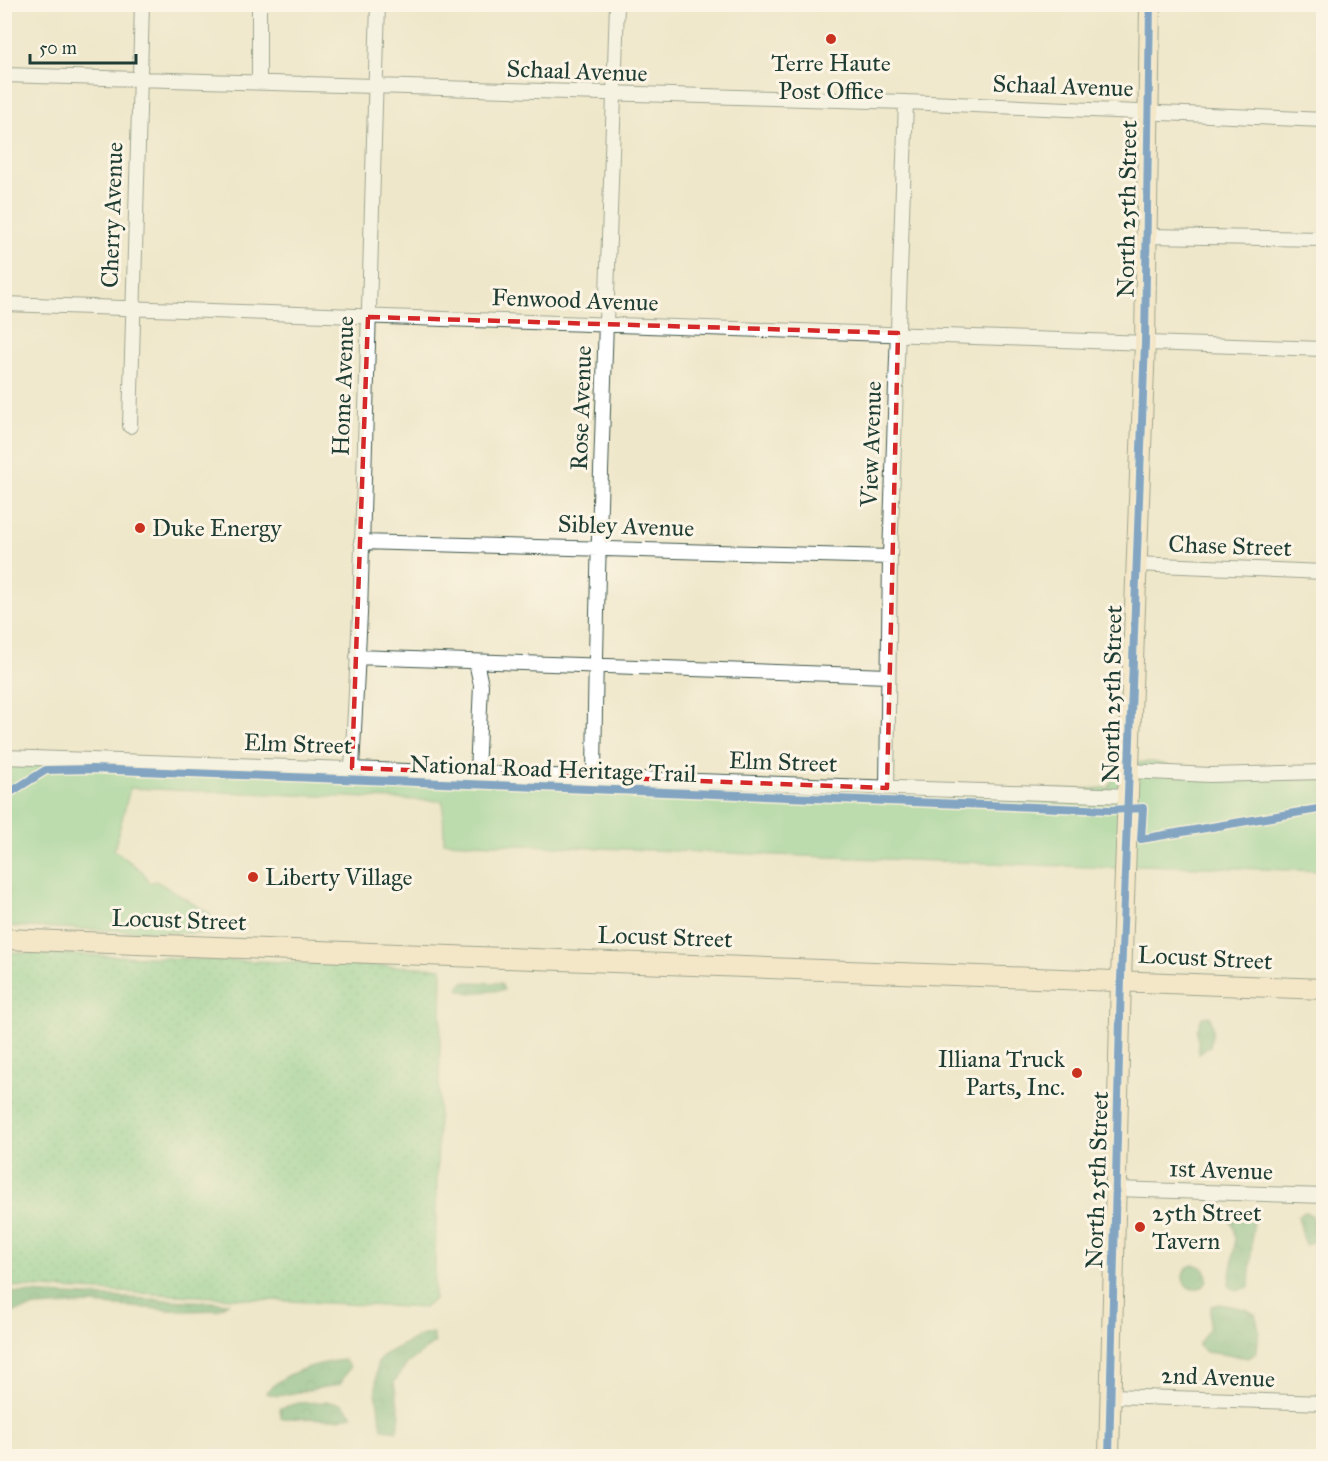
<svg xmlns="http://www.w3.org/2000/svg" width="1328" height="1461" viewBox="0 0 1328 1461" font-family="'IM FELL Great Primer',serif">
<style>
.grass{fill:url(#grass-dots);stroke:#508660;stroke-width:1.5}
.forest{fill:url(#forest-crowns);stroke:#447856;stroke-width:1.5}
.green{fill:#82cf8d;stroke:#508660;stroke-width:1.5}
.lines{fill:none;stroke-linecap:round;stroke-linejoin:round}
.street-casing{stroke:#3e564a;stroke-width:16}
.secondary-casing{stroke:#3e564a;stroke-width:22}
.street{stroke:#fff;stroke-width:14}
.secondary{stroke:#fbe6c4;stroke-width:20}
.cycleway-casing{stroke:#fcf5e5;stroke-width:11}
.cycleway{stroke:#0057b8;stroke-width:8}
.marked{fill:none;stroke:#d62828;stroke-width:4.5;stroke-dasharray:12 8;stroke-linejoin:round}
.poi-dot{fill:#c8321e;stroke:#fcf5e5;stroke-width:2}
.labels{text-anchor:middle;dominant-baseline:central;stroke-width:6;stroke-linejoin:round;paint-order:stroke}
.poi-label{font-size:24px;fill:#1f3d34;stroke:#fcf5e5;text-anchor:start}
.street-label{font-size:24px;fill:#1f3d34;stroke:#fcf5e5}
</style>
<defs>
<pattern id="grass-dots" width="8" height="8" patternUnits="userSpaceOnUse" patternTransform="scale(1.5)"><rect width="8" height="8" fill="#82cf8d"/><path d="M2 2h.1M6 6h.1" fill="none" stroke="#6aa974" stroke-width="1.8" stroke-linecap="round"/></pattern>
<pattern id="forest-crowns" width="20" height="18" patternUnits="userSpaceOnUse" patternTransform="scale(1.5)"><rect width="20" height="18" fill="#69b278"/><path d="M2 6a3 3 0 1 1 6 0M12 15a3 3 0 1 1 6 0" fill="none" stroke="#569263"/></pattern>
</defs>
<rect width="100%" height="100%" fill="#fcf5e5"/>
<filter id="ink" filterUnits="userSpaceOnUse"><feTurbulence type="fractalNoise" baseFrequency=".0167" numOctaves="2"/><feDisplacementMap in="SourceGraphic" scale="12" xChannelSelector="R" yChannelSelector="G"/><feConvolveMatrix kernelMatrix="1 2 1 2 8 2 1 2 1" color-interpolation-filters="sRGB"/></filter>
<filter id="wash" filterUnits="userSpaceOnUse"><feTurbulence type="fractalNoise" baseFrequency=".008" numOctaves="4" result="noise"/><feDisplacementMap in="SourceGraphic" scale="24" xChannelSelector="R" yChannelSelector="G"/><feGaussianBlur stdDeviation="1.35" result="paint"/><feColorMatrix in="noise" values="0 0 0 0 0 0 0 0 0 0 0 0 0 0 0 0 0 1.4 0 .05"/><feComposite in="paint" operator="in"/></filter>
<g filter="url(#wash)">
<rect width="100%" height="100%" fill="#efe7ca"/>
<path class="grass" d="M4,952L442,968L434,1299L424,1308L5,1286Z"/>
<path class="forest" d="M463,982L501,983L504,990L469,993L460,990L459,986Z
M1210,1016L1213,1029L1210,1046L1199,1054L1197,1031L1202,1017Z
M1236,1211L1250,1214L1253,1225L1249,1287L1237,1291L1229,1287C1229,1264 1244,1234 1226,1215Z
M1305,1212L1313,1216V1242L1305,1245L1298,1216Z
M1183 1277a12 12 0 1 1 24 0a12 12 0 1 1-24 0Z
M5,1292L228,1303L217,1310L185,1311L90,1304L36,1307L5,1314Z
M1220,1304L1246,1309L1255,1314L1259,1329L1257,1352L1249,1358L1206,1352L1198,1345L1209,1329L1211,1306Z
M432,1333L435,1342L407,1364L394,1382L400,1415L397,1431L382,1429L376,1393L377,1364L383,1355L417,1337Z
M344,1360L350,1367L340,1384L278,1396L266,1393C283,1372 317,1363 344,1360Z
M328,1402L342,1404L353,1415L339,1419L281,1418L280,1408L299,1403Z"/>
<path class="green" d="M5,757L1012,792L1109,788L1114,774L1127,763L1154,762L1210,775L1323,772V871L1142,865L1116,868L444,842L443,801L130,788L114,850L143,872L149,883L156,881L210,914L213,934L5,926Z"/>
</g>
<g filter="url(#ink)">
<g class="lines">
<defs>
<path id="street" d="M259,4V81
M4,75L906,102L1324,120
M1146,236L1324,239
M4,304L1324,349
M130,426L142,4
M361,542L890,557
M1135,564L1324,572
M357,657L888,676
M476,662L481,685L477,773
M4,757L1129,796
M352,768L360,614L378,4
M1130,771L1210,775L1324,772
M594,777C597,520 609,262 617,4
M887,788L890,557L906,102
M1116,1189L1324,1196
M1111,1396L1324,1403"/>
<path id="secondary" d="M4,939L1324,989
M1109,1456L1121,979L1145,342L1150,4"/>
</defs>
<use href="#street" class="street-casing"/>
<use href="#secondary" class="secondary-casing"/>
<use href="#street" class="street"/>
<use href="#secondary" class="secondary"/>
<defs>
<path id="cycleway" d="M4,803L6,795L46,770L92,769L1110,810L1143,808L1141,839L1324,808
M1109,1456L1121,979L1145,342L1150,4"/>
</defs>
<use href="#cycleway" class="cycleway-casing"/>
<use href="#cycleway" class="cycleway"/>
</g>
</g>
<path d="M0 0H1328V1461H0ZM368,317L898,333L887,788L352,768Z" fill="#efe7ca" fill-opacity=".55" fill-rule="evenodd"/>
<path class="marked" d="M368,317L898,333L887,788L352,768Z"/>
<g class="poi-dot">
<circle cx="831" cy="39" r="6"/>
<circle cx="140" cy="528" r="6"/>
<circle cx="253" cy="877" r="6"/>
<circle cx="1077" cy="1073" r="6"/>
<circle cx="1140" cy="1227" r="6"/>
</g>
<g class="labels">
<g class="poi-label">
<text x="831" y="63" text-anchor="middle">Terre Haute<tspan x="831" dy="28">Post Office</tspan></text>
<text x="152" y="528">Duke Energy</text>
<text x="265" y="877">Liberty Village</text>
<text x="1065" y="1059" text-anchor="end">Illiana Truck<tspan x="1065" dy="28">Parts, Inc.</tspan></text>
<text x="1152" y="1213">25th Street<tspan x="1152" dy="28">Tavern</tspan></text>
</g>
<g class="street-label">
<text transform="translate(577 71) rotate(2)">Schaal Avenue</text>
<text transform="translate(1063 86) rotate(2)">Schaal Avenue</text>
<text transform="translate(1127 209) rotate(-89)">North 25th Street</text>
<text transform="translate(112 215) rotate(-88)">Cherry Avenue</text>
<text transform="translate(575 300) rotate(2)">Fenwood Avenue</text>
<text transform="translate(343 386) rotate(-88)">Home Avenue</text>
<text transform="translate(581 408) rotate(-88)">Rose Avenue</text>
<text transform="translate(871 444) rotate(-88)">View Avenue</text>
<text transform="translate(626 526) rotate(2)">Sibley Avenue</text>
<text transform="translate(1230 546) rotate(2)">Chase Street</text>
<text transform="translate(1112 694) rotate(-89)">North 25th Street</text>
<text transform="translate(298 744) rotate(2)">Elm Street</text>
<text transform="translate(783 762) rotate(2)">Elm Street</text>
<text transform="translate(553 769) rotate(2)">National Road Heritage Trail</text>
<text transform="translate(179 920) rotate(2)">Locust Street</text>
<text transform="translate(665 937) rotate(2)">Locust Street</text>
<text transform="translate(1205 958) rotate(3)">Locust Street</text>
<text transform="translate(1221 1170) rotate(2)">1st Avenue</text>
<text transform="translate(1097 1180) rotate(-88)">North 25th Street</text>
<text transform="translate(1218 1377) rotate(2)">2nd Avenue</text>
</g>
</g>
<rect width="1328" height="1461" fill="none" stroke="#fcf5e5" stroke-width="24"/>
<path d="M30 54v9h106v-9" fill="none" stroke="#1f3d34" stroke-width="3"/>
<text x="39" y="54" font-size="18" fill="#1f3d34" stroke="#fcf5e5" stroke-width="4.5" paint-order="stroke">50 m</text>
</svg>
